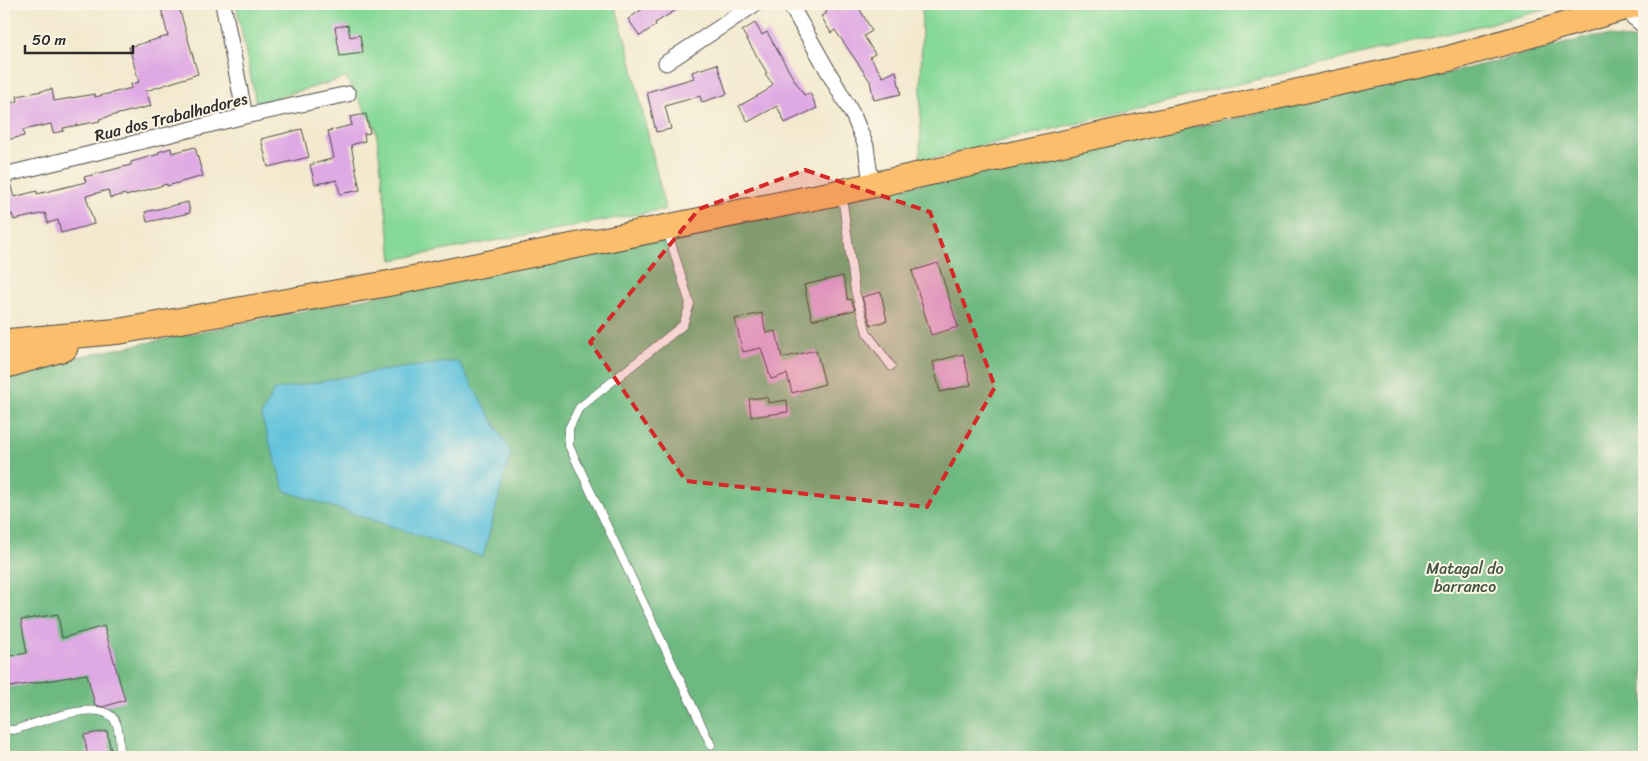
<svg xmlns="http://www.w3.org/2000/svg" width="1648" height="761" viewBox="0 0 1648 761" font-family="Sriracha,sans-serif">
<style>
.green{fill:#87d999;stroke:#598262}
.forest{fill:#6db981;stroke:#4c7256}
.water{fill:#5dc1db;stroke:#447683}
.building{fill:#dfa9e4}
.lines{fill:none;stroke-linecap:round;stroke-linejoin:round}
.service-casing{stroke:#494844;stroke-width:9}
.minor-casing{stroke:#494844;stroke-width:17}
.trunk-casing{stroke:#494844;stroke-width:27}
.service{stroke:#fff;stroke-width:8}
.minor{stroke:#fff;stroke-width:15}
.trunk{stroke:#fabe6d;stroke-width:25}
.marked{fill:#d62828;fill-opacity:0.2;stroke:#d62828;stroke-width:4;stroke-dasharray:10 6;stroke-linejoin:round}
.labels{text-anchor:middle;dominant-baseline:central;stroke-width:4;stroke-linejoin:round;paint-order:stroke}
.street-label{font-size:16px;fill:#2b2b2b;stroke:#fcf5e5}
.park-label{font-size:16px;fill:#425646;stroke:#fcf5e5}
</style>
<rect width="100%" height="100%" fill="#fcf5e5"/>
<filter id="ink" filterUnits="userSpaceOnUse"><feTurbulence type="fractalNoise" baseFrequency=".02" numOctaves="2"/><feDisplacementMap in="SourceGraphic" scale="10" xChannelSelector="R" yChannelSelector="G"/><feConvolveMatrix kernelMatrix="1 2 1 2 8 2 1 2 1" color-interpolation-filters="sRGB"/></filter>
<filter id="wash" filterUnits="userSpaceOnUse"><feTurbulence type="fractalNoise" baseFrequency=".0096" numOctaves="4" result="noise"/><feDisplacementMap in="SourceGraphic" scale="20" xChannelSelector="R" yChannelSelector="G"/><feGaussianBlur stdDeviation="1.12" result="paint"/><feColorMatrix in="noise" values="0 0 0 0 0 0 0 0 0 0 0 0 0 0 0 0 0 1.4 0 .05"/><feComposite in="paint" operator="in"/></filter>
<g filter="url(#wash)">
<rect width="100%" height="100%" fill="#f3e9cf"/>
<path class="green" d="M236,4H614L628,48L665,209L392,260L376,129L346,78L256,103Z
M922,4H1570L920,161Z"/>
<path class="forest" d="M1594,36L1644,40V757H4V379L38,365L816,206L1445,74Z"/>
<path class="water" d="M458,361L511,452L483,557L285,491L261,416L274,390L377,371Z"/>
<g id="blocks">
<path class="building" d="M160,4H178L198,74L146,91L151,106L99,119L100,121L63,128L64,131L53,133L51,124L23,130L24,136L6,140L4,105L18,101L17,96L52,89L54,101L95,94V97L132,88L131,84L139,82L129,47L168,36Z
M650,4H686L655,23L656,25L640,36L628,19Z
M821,4H857L872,31L864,36L875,54L870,57L883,77L896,71L901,94L874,100L870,81L835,30L831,33L821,16L827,13Z
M755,23L762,35L767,32L790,73L804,95L810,93L817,108L785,123L777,106L748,122L739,106L766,91L773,84L765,74L767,73L742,31Z
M348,25L350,37L360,35L363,53L340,56L335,27Z
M717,64L727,94L702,102L700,96L665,106L671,129L656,132L647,92L694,78L692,72Z
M366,114L370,133L364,134L365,141L351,145L360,190L340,194L337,180L315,184L310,165L334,158L328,131L352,125L350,117Z
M302,129L309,157L268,167L261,139Z
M195,147L203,176L167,186V184L126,196L125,194L110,198L108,190L86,196L94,224L61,233L58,220L48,223L45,213L14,220L12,214L5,216L4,184L10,183L14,197L37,191V194L86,182L84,177L131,165V162L159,154L158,152L171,148L172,153Z
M188,202L190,213L147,222L145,212Z
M938,263L958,327L931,335L912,271Z
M843,276L848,300L851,299L855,310L812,320L804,285Z
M881,292L887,321L871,325L862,297Z
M762,313L766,333L776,331L782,358L816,350L825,384L792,393L787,374L771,379L761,348L743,352L735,319Z
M963,354L971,385L940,392L933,362Z
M767,397L768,403L787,400L788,412L751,417L749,399Z
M58,614L62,638L104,626L125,700L103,707L95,705L87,674L4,688V657L27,653L21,620Z
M107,731L112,757H88L84,735Z"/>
</g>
</g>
<g filter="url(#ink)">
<use href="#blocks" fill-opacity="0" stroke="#494844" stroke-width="1"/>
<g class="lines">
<defs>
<path id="service" d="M842,196L855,291L867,333L891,366
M667,230L690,304L683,325L579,408L569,428V446L711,745
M4,729L14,730C35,724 98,697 114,719C121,730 119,745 120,757"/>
<path id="minor" d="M223,4L245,116
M790,4L854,117L866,146L871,184
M1626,4L1633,17L1644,26
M666,63L755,4
M4,175L245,116L348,94"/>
<path id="trunk" d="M4,342L121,331L391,283L841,192L1447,59L1637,4
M4,366L65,348"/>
</defs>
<use href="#service" class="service-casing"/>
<use href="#minor" class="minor-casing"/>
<use href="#trunk" class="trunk-casing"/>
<use href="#service" class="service"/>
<use href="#minor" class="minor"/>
<use href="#trunk" class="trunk"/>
</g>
</g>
<path class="marked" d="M805,170L930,212L995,387L927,507L686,481L590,342L699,209Z"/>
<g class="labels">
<g class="street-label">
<text transform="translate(171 117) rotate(-14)">Rua dos Trabalhadores</text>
</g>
<g class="park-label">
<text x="1465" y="568">Matagal do<tspan x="1465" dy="18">barranco</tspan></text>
</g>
</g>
<rect width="1648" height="761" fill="none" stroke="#fcf5e5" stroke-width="20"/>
<path d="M25 45v8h108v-8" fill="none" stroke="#2b2b2b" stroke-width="2.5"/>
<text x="32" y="45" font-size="15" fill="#2b2b2b" stroke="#fcf5e5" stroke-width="4" paint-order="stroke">50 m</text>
</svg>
